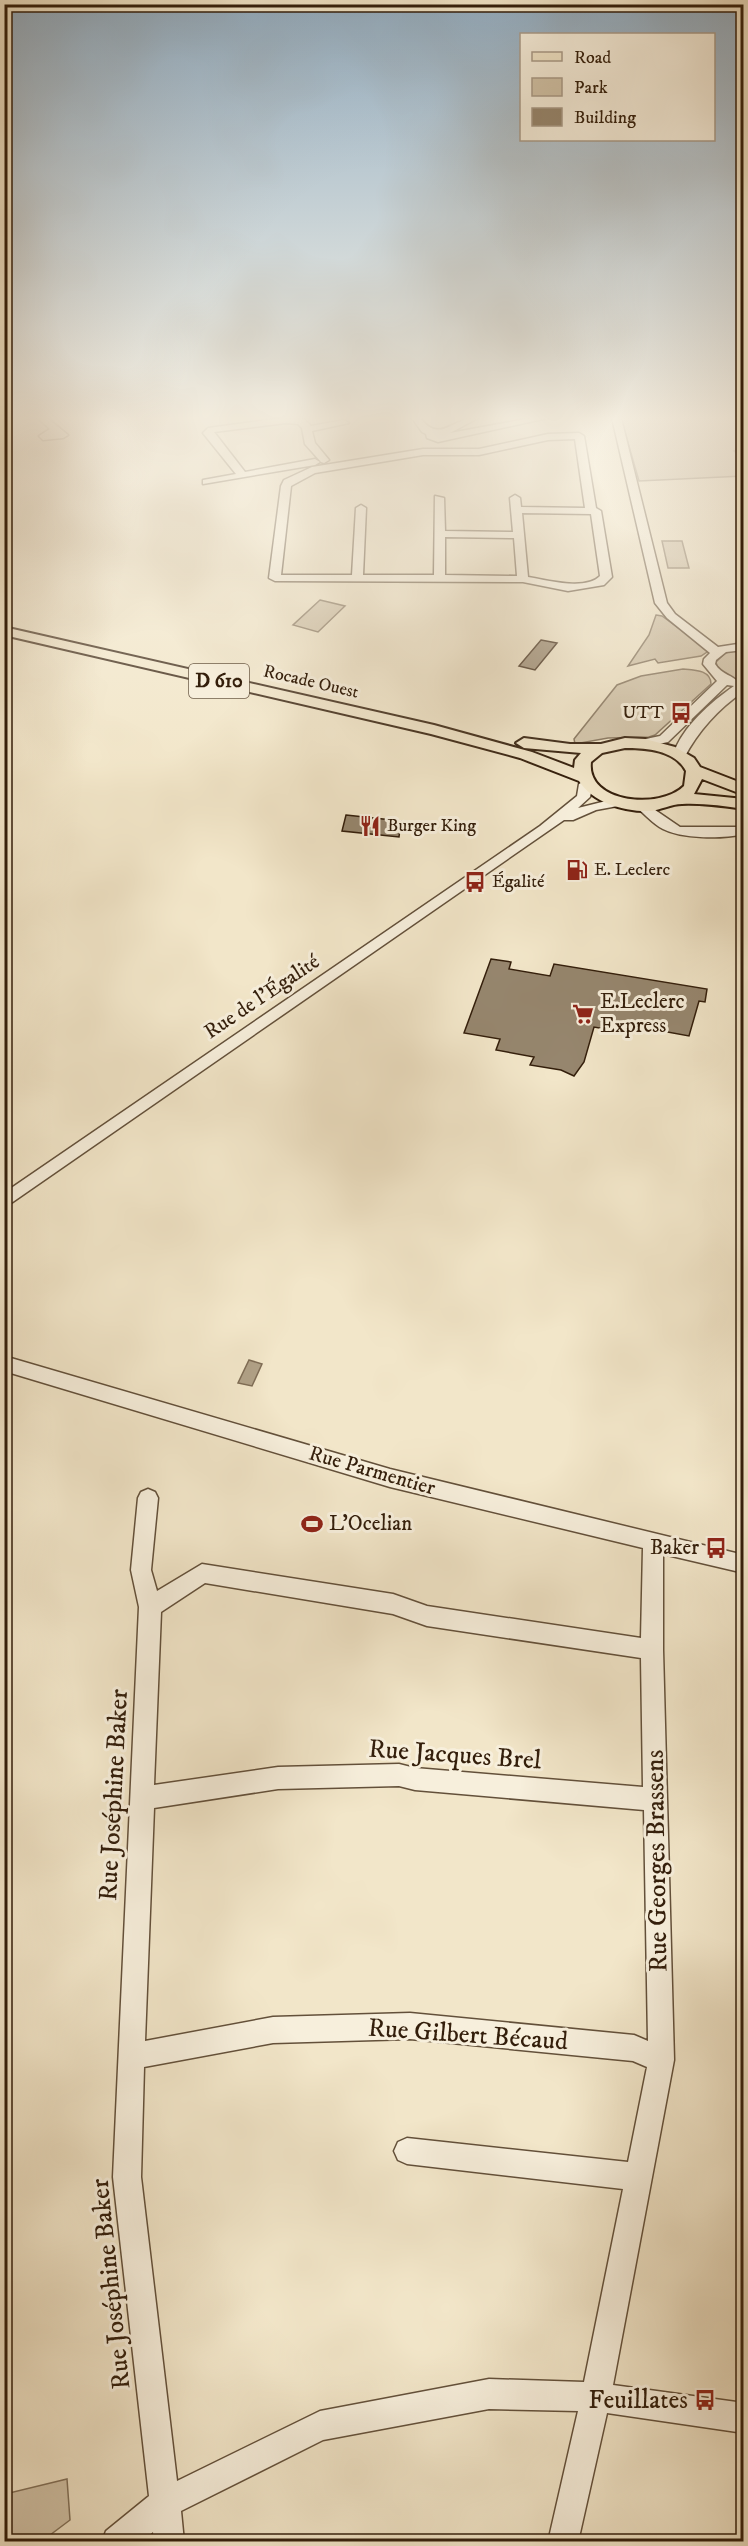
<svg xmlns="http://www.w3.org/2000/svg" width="748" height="2546" viewBox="0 0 748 2546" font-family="'IM FELL DW Pica',serif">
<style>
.green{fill:#d2c4a9;stroke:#82715a;stroke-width:1.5}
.water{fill:#b1a288;stroke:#7f6d56;stroke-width:1.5}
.building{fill:#96866e;stroke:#331e0b;stroke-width:1.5}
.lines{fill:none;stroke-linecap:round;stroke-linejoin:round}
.minor-casing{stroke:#63503a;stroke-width:3}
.major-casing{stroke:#331e0b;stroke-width:4}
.minor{fill:#f7efdc;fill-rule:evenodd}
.major{fill:#f2e6c9;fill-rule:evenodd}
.labels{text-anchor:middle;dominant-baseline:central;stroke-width:6;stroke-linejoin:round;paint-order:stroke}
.far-street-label{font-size:18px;fill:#331e0b;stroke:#f7efdc}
.far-poi-label{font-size:18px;fill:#331e0b;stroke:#f7efdc;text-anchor:start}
.shield{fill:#f7efdc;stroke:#6e5d4a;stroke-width:1.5}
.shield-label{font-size:20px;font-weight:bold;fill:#331e0b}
.street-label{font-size:21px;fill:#331e0b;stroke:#f7efdc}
.poi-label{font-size:21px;fill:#331e0b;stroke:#f7efdc;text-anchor:start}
.near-street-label{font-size:26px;fill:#331e0b;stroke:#f7efdc}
.near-poi-label{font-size:26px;fill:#331e0b;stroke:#f7efdc;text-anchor:end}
</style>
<rect width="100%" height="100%" fill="#f2e6c9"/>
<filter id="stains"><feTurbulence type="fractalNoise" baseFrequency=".00333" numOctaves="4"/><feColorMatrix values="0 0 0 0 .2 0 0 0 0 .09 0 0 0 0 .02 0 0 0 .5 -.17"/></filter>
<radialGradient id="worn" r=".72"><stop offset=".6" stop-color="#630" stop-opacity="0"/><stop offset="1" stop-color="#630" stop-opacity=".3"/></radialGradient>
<path class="green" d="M621,418H743V447L734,451L743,458V476L639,481Z
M662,541H682L689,568H668Z
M320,600L345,606L318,632L293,625Z
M656,615L662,616L707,649V652L701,656L658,663L655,659L628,666L649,635Z
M743,649V682C732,680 718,674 716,662L725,653Z
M683,669C695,670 711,670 711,684L655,735L649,737L608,738L575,744L574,739L617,685L641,676Z
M67,2479L70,2520L42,2541H5V2494Z"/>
<path class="water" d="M249,1360L262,1364L252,1386L238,1383Z"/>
<path class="building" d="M541,640L557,643L535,670L519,666Z
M346,815L401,821L399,837L342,831Z
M491,959L511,962L509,969L550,976L554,964L707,989L705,1002L699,1001L689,1036L629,1025V1033L594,1027L584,1062L574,1076L561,1070L530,1065L534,1057L496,1050L500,1039L464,1033Z"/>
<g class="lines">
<defs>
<path id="minor" d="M38,418H47L68,435L63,438L43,440L39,436L50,429Z
M283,418L304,419L311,426L344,420L349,423L312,431L315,443L329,460L324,463L321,462L305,444L302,428L298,424L286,423L214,432L245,472L315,459L320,462L315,465L203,484V480L236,474L203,433L208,428Z
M412,418H420C441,445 453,416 478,418L450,433L531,418H548L438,442L427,438L426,434L422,432Z
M612,418H621L667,603L675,614L718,647L744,643V650L726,652L716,660L715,664C722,675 733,675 739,683L744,682V691C718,709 698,731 684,758L679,759L673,755C682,727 711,702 734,686L727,685L668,742L645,747L639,743L641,740L660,736L717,681L703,664L704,659L710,653L667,618L655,603Z
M548,434L579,433L584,436L596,508L601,511L612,577L604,585L568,591L523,582L275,581L269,578L281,486L284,480L312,467L423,449H479ZM575,439L585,508L521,507L520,498L515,495L510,498L513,532L445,531L444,498L435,496L434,575H363L366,508L361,505L356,508L352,575H281L291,486L315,473L423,455H479L548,440ZM522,513L591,514L600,576C585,591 547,580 528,577ZM445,537L514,538L517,576L445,575Z
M586,780L593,784L590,797L578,808L618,798L625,802L623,805L596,810L573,820H564L4,1208V1193L540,826L577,796L579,784Z
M642,801L680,827H739L744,828V834C722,839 682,839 663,829C653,824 646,815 637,808L635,805L637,802Z
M4,1356L390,1469L744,1555V1573L663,1554V1650L674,2060L613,2385L744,2403V2433L607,2413L578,2542H548L578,2411L489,2409L323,2440L181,2511L184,2542H154L153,2532L141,2542H102L106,2531L149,2496L113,2177L139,1607L131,1570L138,1498L141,1492L148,1489L155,1492L158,1498L151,1570L157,1591L202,1564L393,1594L427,1606L641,1638L643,1548L390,1487L4,1371ZM205,1583L393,1614L427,1626L641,1658L643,1787L415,1768L399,1764L278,1767L154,1785L161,1612ZM399,1786L415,1790L644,1810L648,2041L634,2035L410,2013L273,2017L145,2041L154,1808L278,1789ZM410,2039L633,2061L647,2067L628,2162L407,2138L398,2142L394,2151L398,2160L407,2164L623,2189L584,2382L489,2379L320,2411L177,2481L141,2177L144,2067L273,2043Z"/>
<path id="major" d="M4,627L434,725L532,752L574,768L575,760L581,753L524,748L516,743L524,738L570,744H601L625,738L645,739L675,747L694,758L700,767L744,784V795L702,779L694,794L744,799V809C723,806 703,803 682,804C671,804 661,810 650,811C625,812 593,803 579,781L520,758L431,734L4,635ZM625,748C646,748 675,750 686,771L684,786C660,810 586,803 591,762L602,753Z"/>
</defs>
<use href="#minor" class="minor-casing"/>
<use href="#major" class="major-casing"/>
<use href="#minor" class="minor"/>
<use href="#major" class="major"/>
</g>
<linearGradient id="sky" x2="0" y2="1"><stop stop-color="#92adc2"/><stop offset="0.54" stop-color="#f9f4e7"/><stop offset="1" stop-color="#f9f4e7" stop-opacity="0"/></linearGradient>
<rect width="748" height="774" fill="url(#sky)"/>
<defs>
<symbol id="bus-bare" viewBox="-9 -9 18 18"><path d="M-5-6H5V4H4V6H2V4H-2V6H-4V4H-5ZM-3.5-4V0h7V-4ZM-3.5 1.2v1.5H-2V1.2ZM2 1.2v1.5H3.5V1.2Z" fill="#8f2418" stroke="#f7efdc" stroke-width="2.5" paint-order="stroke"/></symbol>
<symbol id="restaurant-bare" viewBox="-9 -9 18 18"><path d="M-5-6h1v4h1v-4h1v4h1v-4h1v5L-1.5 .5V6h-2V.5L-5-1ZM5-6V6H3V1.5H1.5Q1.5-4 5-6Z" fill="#8f2418" stroke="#f7efdc" stroke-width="2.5" paint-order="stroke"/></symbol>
<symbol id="fuel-bare" viewBox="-9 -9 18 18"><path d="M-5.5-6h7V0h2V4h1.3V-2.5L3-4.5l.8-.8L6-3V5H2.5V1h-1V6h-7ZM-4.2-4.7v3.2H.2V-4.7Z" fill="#8f2418" stroke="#f7efdc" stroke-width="2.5" paint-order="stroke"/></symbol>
<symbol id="supermarket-bare" viewBox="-9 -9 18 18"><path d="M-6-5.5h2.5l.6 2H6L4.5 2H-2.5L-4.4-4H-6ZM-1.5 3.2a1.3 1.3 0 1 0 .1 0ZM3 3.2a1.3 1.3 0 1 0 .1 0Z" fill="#8f2418" stroke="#f7efdc" stroke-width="2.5" paint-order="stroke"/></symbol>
<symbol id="stadium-bare" viewBox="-9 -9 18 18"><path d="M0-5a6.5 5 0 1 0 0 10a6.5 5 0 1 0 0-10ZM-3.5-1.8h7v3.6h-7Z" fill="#8f2418" stroke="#f7efdc" stroke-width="2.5" paint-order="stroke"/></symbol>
</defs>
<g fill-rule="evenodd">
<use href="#bus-bare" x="666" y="698" width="30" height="30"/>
<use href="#restaurant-bare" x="355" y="811" width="30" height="30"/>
<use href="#fuel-bare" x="562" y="855" width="30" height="30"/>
<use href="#bus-bare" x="460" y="867" width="30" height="30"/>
<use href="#supermarket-bare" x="568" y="999" width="30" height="30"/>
<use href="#stadium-bare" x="297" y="1509" width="30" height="30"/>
<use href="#bus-bare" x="701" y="1533" width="30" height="30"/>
<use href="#bus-bare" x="690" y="2385" width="30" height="30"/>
</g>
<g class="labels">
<g class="far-street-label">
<text transform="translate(311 682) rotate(13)">Rocade Ouest</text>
</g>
<g class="far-poi-label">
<text x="664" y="713" text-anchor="end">UTT</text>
<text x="387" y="826">Burger King</text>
<text x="594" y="870">E. Leclerc</text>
<text x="492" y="882">Égalité</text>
</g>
<rect class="shield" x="189" y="664" width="60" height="34" rx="4.5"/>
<g class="shield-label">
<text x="219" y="681">D 610</text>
</g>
<g class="street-label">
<text transform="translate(262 997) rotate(-34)">Rue de l'Égalité</text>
<text transform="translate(372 1471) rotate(16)">Rue Parmentier</text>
</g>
<g class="poi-label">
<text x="600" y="1002">E.Leclerc<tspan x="600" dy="24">Express</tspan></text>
<text x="329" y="1524">L'Ocelian</text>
<text x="699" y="1548" text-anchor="end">Baker</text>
</g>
<g class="near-street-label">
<text transform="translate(455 1755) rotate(4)">Rue Jacques Brel</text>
<text transform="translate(114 1795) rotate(-87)">Rue Joséphine Baker</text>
<text transform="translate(657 1861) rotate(-91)">Rue Georges Brassens</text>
<text transform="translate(468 2035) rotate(4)">Rue Gilbert Bécaud</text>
<text transform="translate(111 2284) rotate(-96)">Rue Joséphine Baker</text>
</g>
<g class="near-poi-label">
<text x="688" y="2400">Feuillates</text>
</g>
</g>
<rect width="748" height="2546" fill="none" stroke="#f2e6c9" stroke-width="24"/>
<rect x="6" y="6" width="736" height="2534" fill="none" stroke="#331e0b" stroke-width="3"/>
<rect x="12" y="12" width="724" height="2522" fill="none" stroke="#331e0b" stroke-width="1.5"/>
<rect x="520" y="33" width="195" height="108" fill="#f7efdc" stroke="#a99b88" stroke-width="1.5"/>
<rect x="532" y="52" width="30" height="9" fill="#f2e6c9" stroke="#a99b88" stroke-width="1.5"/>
<text x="574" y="63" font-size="18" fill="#331e0b">Road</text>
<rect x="532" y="78" width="30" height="18" fill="#d2c4a9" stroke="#a99b88" stroke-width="1.5"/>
<text x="574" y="93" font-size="18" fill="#331e0b">Park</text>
<rect x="532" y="108" width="30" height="18" fill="#96866e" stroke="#a99b88" stroke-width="1.5"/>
<text x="574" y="123" font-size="18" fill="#331e0b">Building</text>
<rect width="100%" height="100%" filter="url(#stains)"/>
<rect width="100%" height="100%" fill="url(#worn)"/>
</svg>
